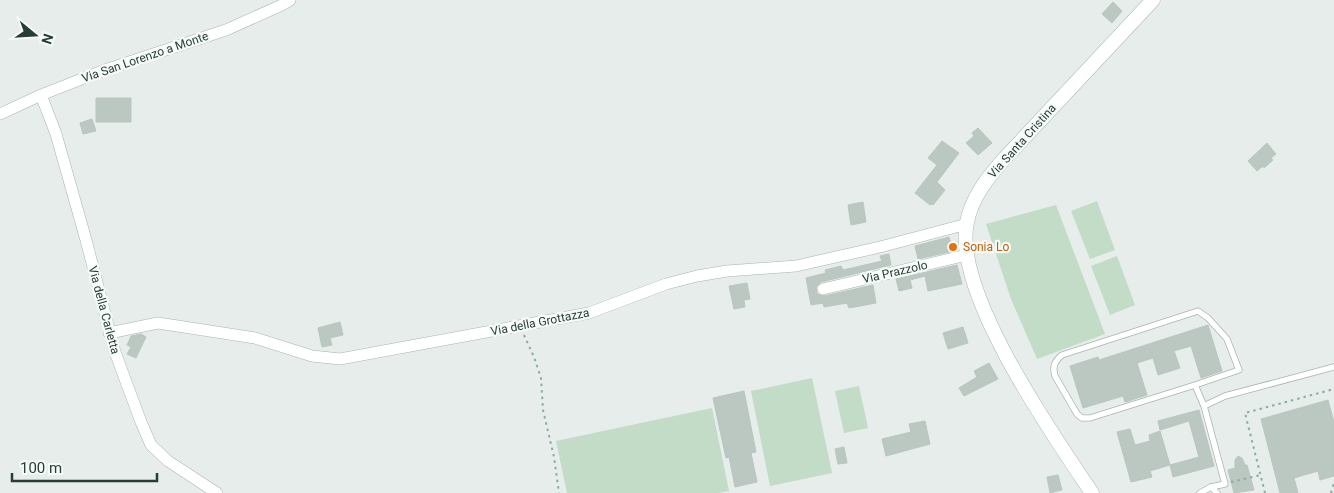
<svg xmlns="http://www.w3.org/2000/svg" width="1334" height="493" viewBox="0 0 1334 493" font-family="Roboto,sans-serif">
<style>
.green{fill:#c2dcc7}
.building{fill:#bbc8c2;stroke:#b9c6c0}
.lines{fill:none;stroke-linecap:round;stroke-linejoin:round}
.service-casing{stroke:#a9b5b0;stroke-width:7}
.minor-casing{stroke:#a9b5b0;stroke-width:12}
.tertiary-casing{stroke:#a9b5b0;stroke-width:15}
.path{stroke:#8aada0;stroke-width:2;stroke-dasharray:2.5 4;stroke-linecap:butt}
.service{stroke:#fff;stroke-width:5.5}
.minor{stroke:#fff;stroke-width:11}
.tertiary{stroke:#fff;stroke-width:14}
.food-dot{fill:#e8710a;stroke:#f6faf8;stroke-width:2}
.labels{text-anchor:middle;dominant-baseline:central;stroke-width:4.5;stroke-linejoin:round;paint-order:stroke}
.street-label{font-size:12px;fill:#273e36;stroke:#f6faf8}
.food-label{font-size:12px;fill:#c56008;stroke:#f6faf8;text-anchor:start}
</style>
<rect width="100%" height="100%" fill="#e6edea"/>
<path class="green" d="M1097,201L1115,250L1090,259L1071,211Z
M1056,205L1105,334L1037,359L1011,299L986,224Z
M1117,256L1135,305L1110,315L1091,266Z
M812,378L832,473L770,486L751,391Z
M859,386L868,428L844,433L835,391Z
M712,408L729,491L718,493H567L556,441Z"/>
<path class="building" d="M1113,2L1122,11L1112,23L1102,14Z
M96,98H131V122H96Z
M92,119L96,131L83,134L80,123Z
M978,128L992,143L978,155L966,143L974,136L972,133Z
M942,141L959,153L937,182L945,190L933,205L931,204L930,205L915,193L937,165L928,158Z
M1267,143L1276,154L1271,158L1273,160L1264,168L1263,166L1257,171L1248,161Z
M863,202L866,222L851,225L848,205Z
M949,237L953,251L918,259L915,246Z
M889,254L891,265L821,282L816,287L817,294L824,296L873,285L876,303L849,308L847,303L824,307L823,303L811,305L806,278L826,273L825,270L841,266L843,270L882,261L880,256Z
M957,265L962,284L928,291L925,276L910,280L912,288L899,291L896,279Z
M747,283L750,299L744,300L745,307L734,309L729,286Z
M340,322L343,335L330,338L332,345L322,347L318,328Z
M1208,325L1222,371L1201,378L1191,346L1174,351L1180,368L1158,375L1153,358L1137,363L1147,395L1125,402L1123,396L1083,408L1070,366L1098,357L1099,360Z
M963,327L968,343L948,349L943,333Z
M141,334L146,337L136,358L127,354L131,347L127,345L131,336Z
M989,363L998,379L964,396L959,388L977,377L974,371Z
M744,391L756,452L751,453L757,482L735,487L729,457L726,458L713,398Z
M1328,400L1334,422V476L1320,480L1318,471L1294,478L1298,493H1280L1261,419Z
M1199,410L1214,466L1173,477L1170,465L1199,457L1189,421L1160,430L1158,421Z
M925,421L930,444L886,456L882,439L911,432L909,424Z
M1130,429L1135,445L1150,441L1149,435L1160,431L1170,465L1150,471L1152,477L1131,482L1117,432Z
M844,447L847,463L838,464L835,449Z
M1238,456L1242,458L1245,465H1247L1254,490L1234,493L1228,470L1235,468V460Z
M1058,475L1062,490L1050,493L1047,477Z"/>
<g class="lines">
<defs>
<path id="service" d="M1195,385L1239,370L1227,339L1208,318L1198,311L1062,355C1055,361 1052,366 1055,376L1077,414L1082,418H1090L1195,385L1204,406
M1211,487L1217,493
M1200,493L1211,487L1225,484L1204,406L1225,396L1334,367"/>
<path id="minor" d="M41,95L56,134L86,240L115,352L141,422L151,445L168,461L217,493
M0,114L41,95L102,71L226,30L284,4L290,0
M823,289L967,255
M109,333L158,323L255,338L312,356L340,359L589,313L666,284L697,276L727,271L796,266L880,247L967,224"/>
<path id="tertiary" d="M1092,493C1053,435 952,291 967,222C972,197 988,177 1005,158L1153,0"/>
</defs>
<use href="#service" class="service-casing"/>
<use href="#minor" class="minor-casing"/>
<use href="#tertiary" class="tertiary-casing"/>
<path class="path" d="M524,335L534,357L541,378L543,410L554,457L559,493
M1231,482L1261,475
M1265,493L1245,413L1334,389
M1331,493L1334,483"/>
<use href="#service" class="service"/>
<use href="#minor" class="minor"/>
<use href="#tertiary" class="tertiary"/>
</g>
<circle class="food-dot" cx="953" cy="247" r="5"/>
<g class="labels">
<g class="street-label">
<text transform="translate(145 57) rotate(-19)">Via San Lorenzo a Monte</text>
<text transform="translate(1022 141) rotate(-48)">Via Santa Cristina</text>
<text transform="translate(895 272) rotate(-13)">Via Prazzolo</text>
<text transform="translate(104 310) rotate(75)">Via della Carletta</text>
<text transform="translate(540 322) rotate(-11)">Via della Grottazza</text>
</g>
<g class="food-label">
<text x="963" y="247">Sonia Lo</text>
</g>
</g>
<g transform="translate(35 35) rotate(108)" stroke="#f6faf8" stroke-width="4" paint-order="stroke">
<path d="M0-4L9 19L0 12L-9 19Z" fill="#273e36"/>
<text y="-8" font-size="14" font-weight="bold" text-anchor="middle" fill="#273e36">N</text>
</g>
<path d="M12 473v8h145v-8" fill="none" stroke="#273e36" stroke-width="2.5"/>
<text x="20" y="473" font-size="15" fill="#273e36" stroke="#f6faf8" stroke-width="4" paint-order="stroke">100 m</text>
</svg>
